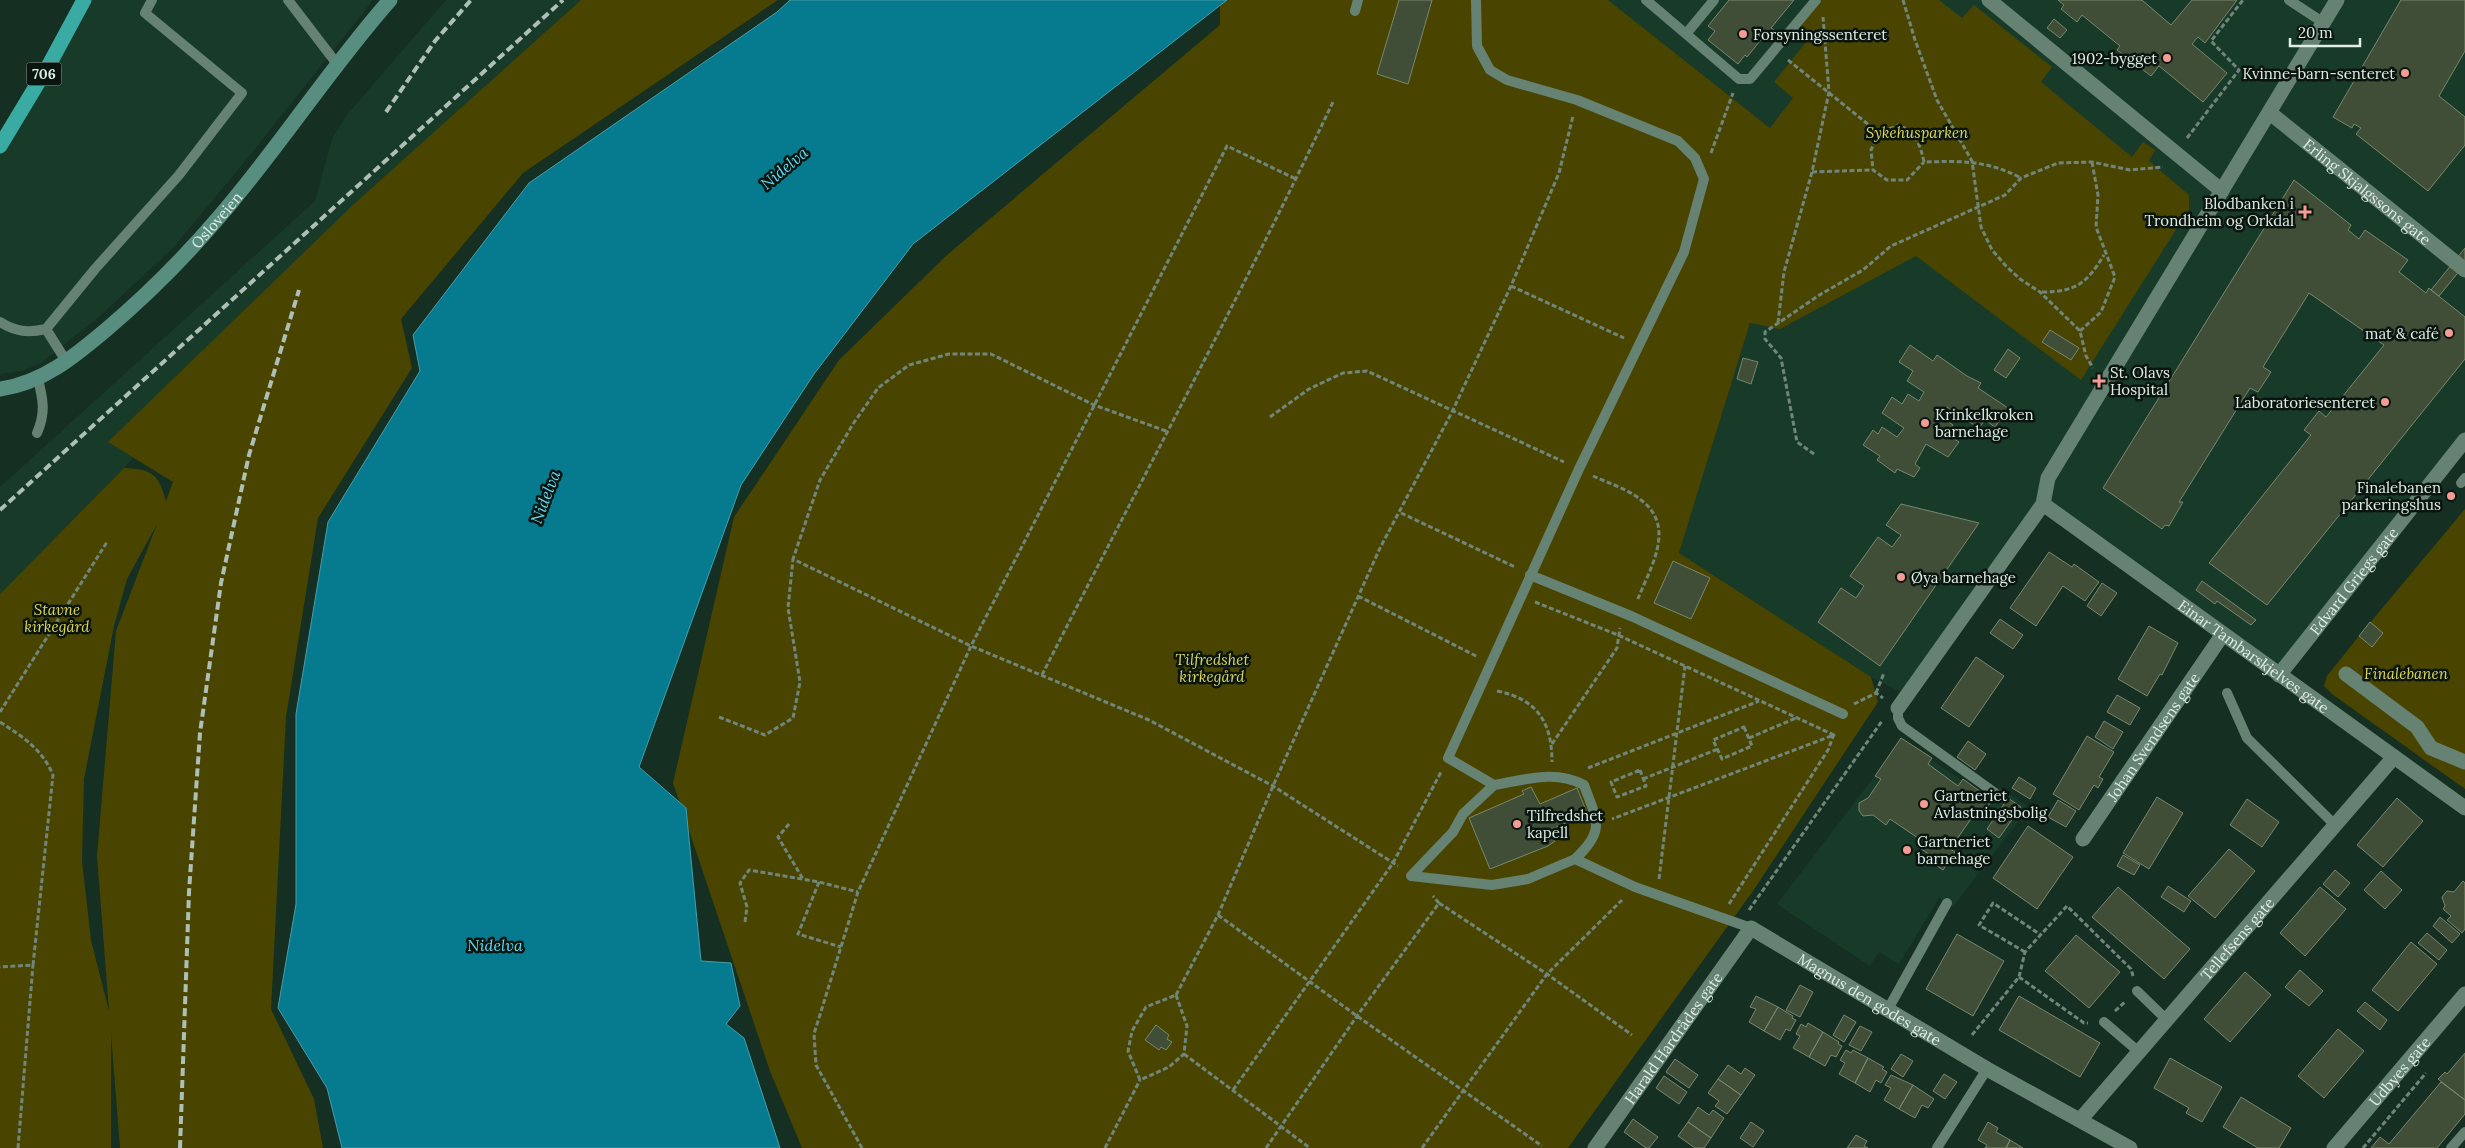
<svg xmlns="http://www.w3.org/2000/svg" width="2465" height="1148" viewBox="0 0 2465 1148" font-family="Lora,serif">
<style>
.built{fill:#183a29}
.green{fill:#494500;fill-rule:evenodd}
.water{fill:#067b8f;stroke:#479ea9}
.building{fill:#404e37;stroke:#78876e}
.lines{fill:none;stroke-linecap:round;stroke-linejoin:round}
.path{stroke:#71867b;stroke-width:3;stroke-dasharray:5 2.5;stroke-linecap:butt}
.lane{stroke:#658272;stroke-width:10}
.street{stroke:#658272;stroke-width:15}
.secondary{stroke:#588e80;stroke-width:15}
.highway{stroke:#39aba2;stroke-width:15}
.rail{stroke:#aebfb6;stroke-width:4;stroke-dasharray:8 4;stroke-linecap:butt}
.poi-dot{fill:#f59c95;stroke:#0a150f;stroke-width:2}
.labels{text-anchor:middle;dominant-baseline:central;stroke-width:5;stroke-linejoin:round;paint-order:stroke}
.shield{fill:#0a150f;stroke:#9fada5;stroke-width:1}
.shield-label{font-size:14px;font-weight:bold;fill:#dfeee5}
.poi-label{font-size:15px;fill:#dfeee5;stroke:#0a150f;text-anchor:start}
.park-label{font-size:15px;font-style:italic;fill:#dfd759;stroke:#0a150f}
.street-label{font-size:15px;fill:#dfeee5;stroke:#0a150f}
.water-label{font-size:16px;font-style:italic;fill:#5fdef9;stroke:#0a150f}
</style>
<rect width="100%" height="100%" fill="#152f22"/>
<path class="built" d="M79,0H373L247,159L173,248L99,317L41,363L22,371L0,374V151Z
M446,0H581L355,203L287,285L124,468L0,594V487L315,201L332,139L346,116Z
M1608,0H2465V440L2279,675L2043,505L1907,695L1871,677L1679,553L1750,323L1770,128Z
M1902,740L1991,800L1999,787L2029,807L1953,907L1939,898L1899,964L1879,952L1870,966L1777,904Z"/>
<path class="green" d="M581,0H778L523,173L401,319L412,368L318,518L286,717L271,1009L314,1099L323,1148H120L111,1034V1148H0V594L124,468C153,469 159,475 166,501L173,482L108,442L355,203ZM157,524L116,631L97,856L109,1011L91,940L82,861L84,779L114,626L127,579Z
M1227,0H1608L1770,128L1793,98L1774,82L1806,42L1802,24L1822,0H1939L1962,18L1974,5L2052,67L2041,82L2132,157L2143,142L2155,150L2149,161L2189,195V209L2081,380L1916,256L1780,329L1750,323L1679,553L1871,677L1878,702L1753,891L1568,1148H802L770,1071L673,783L734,517L839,360L947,255L1220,25V6Z
M2465,509V789L2332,694L2324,686L2327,676L2359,636Z"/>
<path class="water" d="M790,0H1227L913,244L814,374L741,485L639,767L686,808L701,961L731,963L740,1006L726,1024L744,1038L780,1148H342L327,1088L278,1008L296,904V714L328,522L420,371L413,335L529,183L777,12Z"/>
<path class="building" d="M1399,0H1432L1408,84L1377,74Z
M1729,0H1794L1771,28L1776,31L1769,39L1764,36L1747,57L1745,55L1738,64L1708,40L1715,31L1708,26Z
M2058,0H2142L2171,25L2192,0H2237L2205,43L2198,37L2192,44L2227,73L2203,102L2159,66L2151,76L2117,50L2120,46L2082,15L2077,22L2061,9L2064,5Z
M2401,0H2465V51L2439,96L2465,117V145L2428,191L2356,134L2361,128L2354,124L2352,128L2333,117Z
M2054,19L2067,30L2060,38L2047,28Z
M2294,180L2351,225L2348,230L2359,239L2365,230L2408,260L2399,272L2426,293L2429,288L2431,290L2465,317V359L2267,605L2209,563L2311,435L2304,430L2319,411L2326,417L2384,345L2309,293L2263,367L2271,372L2258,392L2250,388L2179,502H2183L2169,526L2165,525L2162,529L2103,488Z
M2465,248V264L2439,296L2431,290Z
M2050,330L2079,348L2071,360L2042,342Z
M1910,345L1933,361L1937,355L1967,376L1981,383L1978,388L2008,408L1995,427L1985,420L1979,428L1960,416L1959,418L1949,413L1951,410L1947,407L1940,416L1953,425L1946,434L1959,442L1948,457L1926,444L1915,464L1920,468L1914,477L1897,469L1895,473L1877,460L1880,456L1863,445L1873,430L1878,434L1882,427L1897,437L1904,428L1882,413L1892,397L1902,404L1908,394L1919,401L1924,392L1907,381L1913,371L1899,362Z
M2008,349L2020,358L2006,378L1994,370Z
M1743,358L1758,362L1751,384L1737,379Z
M1901,504L1979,523L1880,666L1818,622L1841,588L1856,598L1864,586L1850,576L1878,537L1892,547L1901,535L1886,525Z
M2049,552L2072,567L2074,564L2099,582L2085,601L2063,586L2036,626L2010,608Z
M1673,561L1710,578L1691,619L1654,603Z
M2202,581L2256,620L2251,625L2217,601L2215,604L2196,590Z
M2102,583L2117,593L2101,616L2087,606Z
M2000,619L2023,635L2013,649L1990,633Z
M2370,622L2383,633L2372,647L2359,636Z
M2149,626L2178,643L2162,675L2160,674L2147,696L2118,679Z
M1976,657L2004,676L1969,727L1941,708Z
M2117,695L2140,708L2130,725L2107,712Z
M2104,721L2123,732L2113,749L2095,737Z
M2087,736L2114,752L2099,777L2103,779L2098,788L2094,785L2079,810L2053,794Z
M1901,738L1932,758L1928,764L1958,786L1963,779L1992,800L1979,820L1973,816L1950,849L1955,852L1943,870L1927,859L1930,855L1917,846L1921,840L1890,819L1886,825L1873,815L1863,816L1859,811V803L1868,798L1881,779L1875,776Z
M1968,741L1986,754L1975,770L1957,757Z
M2019,777L2036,788L2030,799L2012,788Z
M1531,787L1540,804L1577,788L1587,813L1550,830L1555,841L1548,846L1490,869L1469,818L1524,794L1522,791Z
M2157,797L2183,813L2149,869L2123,853Z
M2008,798L2021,807L1999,838L1987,829Z
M2397,798L2423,821L2383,867L2357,845Z
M2247,799L2279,822L2262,847L2230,825Z
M2058,800L2076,811L2066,827L2048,817Z
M2028,826L2073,857L2037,909L1993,878Z
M2229,849L2255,871L2215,918L2188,896Z
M2123,855L2140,865L2134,875L2117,866Z
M2335,870L2350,883L2338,897L2323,884Z
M2381,871L2402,890L2385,909L2364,890Z
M2463,881L2465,883V929L2462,933L2447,920L2451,916L2443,909L2445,906L2442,897L2447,891L2454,892Z
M2168,886L2191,901L2184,912L2161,897Z
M2118,887L2190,949L2164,979L2092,917Z
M2320,887L2346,909L2305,956L2280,933Z
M2440,917L2460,934L2452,943L2433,926Z
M2427,933L2447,950L2439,960L2418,943Z
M1957,934L2004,961L1973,1016L1926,989Z
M2076,935L2120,972L2089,1008L2045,971Z
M2411,942L2437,964L2398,1011L2372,990Z
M2300,970L2323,991L2309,1006L2285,987Z
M2245,972L2271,995L2230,1042L2204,1019Z
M1800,985L1813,992L1800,1017L1786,1010Z
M1756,996L1778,1007L1764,1031L1749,1022L1756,1009L1750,1007Z
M2019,996L2100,1043L2080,1077L1999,1030Z
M2365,1002L2387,1020L2380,1030L2357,1011Z
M1778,1007L1793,1016L1792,1018L1796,1020L1790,1031L1786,1029L1780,1040L1764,1031Z
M1844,1015L1856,1022L1844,1042L1833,1035Z
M1808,1023L1823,1032L1809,1057L1793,1048L1800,1036L1796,1034L1801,1024L1806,1027Z
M1156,1025L1169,1035L1167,1039L1172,1042L1166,1050L1161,1047L1159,1050L1145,1040Z
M1860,1026L1872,1032L1861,1051L1849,1045Z
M2338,1029L2364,1051L2324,1098L2298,1076Z
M1823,1032L1839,1042L1838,1044L1842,1046L1836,1057L1831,1055L1825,1066L1809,1057Z
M1846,1050L1851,1053L1853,1050L1868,1058L1855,1083L1839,1074L1845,1063L1840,1060Z
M2465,1053V1100L2438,1079L2445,1072L2447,1074Z
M1901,1054L1913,1061L1903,1077L1891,1069Z
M1868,1058L1884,1067L1882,1069L1887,1072L1881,1083L1876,1080L1870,1092L1855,1083Z
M2170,1058L2222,1087L2202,1122L2186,1113L2189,1108L2154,1088Z
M1675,1059L1698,1075L1689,1088L1666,1072Z
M1728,1065L1741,1074L1745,1068L1755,1075L1741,1095L1718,1079Z
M1944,1074L1957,1082L1945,1099L1933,1091Z
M1891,1075L1913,1085L1899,1109L1884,1100L1891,1088L1885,1085Z
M1664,1076L1687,1092L1679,1104L1656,1088Z
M1718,1079L1741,1095L1727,1114L1715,1106L1719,1101L1708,1093Z
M2441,1082L2465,1100V1114L2437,1148H2371L2380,1137L2389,1144Z
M1913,1085L1934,1099L1928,1108L1922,1105L1915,1118L1899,1109Z
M2241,1097L2291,1128L2279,1148H2258L2223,1127Z
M1698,1107L1709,1115L1713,1110L1724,1118L1711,1138L1688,1122Z
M1633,1119L1658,1137L1649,1148H1646L1624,1132Z
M1688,1122L1711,1138L1704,1148H1695L1678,1136Z
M1751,1122L1764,1131L1753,1147L1740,1138Z
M1988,1122L1998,1128L1996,1132L2010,1140L2006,1148H1985L1987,1145L1978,1140Z
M1856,1135L1867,1141L1864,1146L1868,1148H1847Z
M2010,1140L2023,1148H2006Z"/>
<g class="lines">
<path class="path" d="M1903,0L1915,40L1937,100L1972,161L1981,227L1992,250L2006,266L2020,279L2040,292L2080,331L2086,356L2093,368
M1788,60L1879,133L1899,125C1916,133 1920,144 1924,162C1961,161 1987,160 2021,178
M1879,133L1871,150L1873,170L1887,180H1907L1924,162
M2187,138L2239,70L2211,41L2243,0
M1711,153L1733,93
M1812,172L1873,170
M1511,286L1624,338
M2042,292C2076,292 2087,283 2104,255
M1778,323L1784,272L1812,172L1829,92L1823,17
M2080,331L2101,312L2115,277L2096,227L2098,195L2092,162
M1270,417L1309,389L1343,373L1367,371L1564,462
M1166,431L1094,405L991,354H949L909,365L878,388L853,424L820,480L793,559L971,646L1149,720L1273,786L1398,866
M1814,454L1797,442L1781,358L1765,339V332L1821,294L1863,270L1891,246L2005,195L2021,178L2058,163L2092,162L2130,170L2163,167
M1593,476C1608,483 1628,489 1641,500C1677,527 1650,568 1637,601
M1401,513L1515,567
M1358,596L1478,657
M1535,602L1618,635L1834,735L1612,819
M1042,675C1139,484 1241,295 1333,102
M1497,691C1537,699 1552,722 1552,762
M1876,693L1884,673
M1854,704L1876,693L1883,698
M0,712L107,542
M719,717L765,735L793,718L800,682L788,608L793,559
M0,722C23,737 42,749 53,775L33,965L0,967
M1744,727L1752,746L1722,759L1713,740Z
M1749,738L1796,718
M1552,744L1617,648L1620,628
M1588,768L1759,701
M1640,770L1646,786L1617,797L1611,782Z
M1643,779L1718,749
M789,824L778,837L803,879
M1659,879L1685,666
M819,882L798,934L841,947
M1439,903L1547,974L1632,1035
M1729,904L1828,750L1834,734
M1749,910L1882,721
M1218,915L1357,1016L1542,1146
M745,922L747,907L740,883L749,870L819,882L858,892
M2025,952L1979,925L1993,903L2041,935
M2019,977L2084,1023H2088
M1176,995L1218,915L1273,786L1380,548L1452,412L1511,286L1559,173L1573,116
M1176,995L1187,1026L1184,1054L1169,1067L1140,1080L1128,1051L1132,1031L1146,1007Z
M2115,1011L2125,1002
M1972,1035L2019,977L2025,952L2067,906L2131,969L2133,976
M1184,1054L1310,1148
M1233,1090L1393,863L1441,772
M18,1148L33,965
M862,1148L816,1065L814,1034L858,892L971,646L1227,146L1296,179
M1105,1148L1140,1080
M1266,1148L1357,1016L1439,903L1433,896
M1422,1148L1547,974L1622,900
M2363,1148L2426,1073"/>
<path class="lane" d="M288,0L337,64
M1476,0L1477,46L1490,70L1507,80L1577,100L1678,141L1695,158L1704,179L1684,252L1579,469L1448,758L1494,785C1525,780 1555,769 1584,785C1597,821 1606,830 1575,859
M1646,0L1739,79H1750L1816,0
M2289,0L2324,23
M1355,11L1358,0
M1686,34L1714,0
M0,322C16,332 28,333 46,329
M66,361L46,329L95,269L179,175L242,93L145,13L152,0
M37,433C46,413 43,399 38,379
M2461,483L2465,478
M1530,575L1631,616L1843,714
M2227,693L2247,738L2335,825
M1898,708V718L1902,726L1995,793
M1494,785L1463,814L1453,832L1411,876L1492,885L1528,879L1575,859L1635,887L1751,928
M2137,991L2167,1020
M1887,1011L1947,903
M2104,1022L2139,1052
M1937,1148L1987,1069
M2451,1148L2465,1132"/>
<g class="street">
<path d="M1989,0L2222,191"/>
<path id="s1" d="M2270,113L2465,270"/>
<path id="s2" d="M2043,504L2465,808"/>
<path d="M2346,674L2417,727L2431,748L2465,762"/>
<path id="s3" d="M2279,675L2465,440"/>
<path d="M1898,708L2043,504L2048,478L2337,0"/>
<path id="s4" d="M2083,839L2223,634"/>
<path id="s5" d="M2080,1120L2394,757"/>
<path id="s6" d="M1595,1148L1751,928L1987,1069L2130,1148"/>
<path id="s7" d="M2334,1148L2465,994"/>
</g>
<path class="secondary" id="s8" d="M0,389C43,383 75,356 107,329C147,295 185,257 219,217C279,148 329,69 390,0"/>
<path class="highway" d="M0,146L50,63L84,0"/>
<path class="rail" d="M386,112L435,41L471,0
M0,510L563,0
M180,1148L189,892L200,733L221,583L249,455L299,290"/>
</g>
<g class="poi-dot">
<circle cx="1743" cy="34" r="5"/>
<circle cx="2167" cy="58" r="5"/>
<circle cx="2405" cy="73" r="5"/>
<path d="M2302.5 204.5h5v5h5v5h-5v5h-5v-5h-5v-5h5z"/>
<circle cx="2449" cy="333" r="5"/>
<path d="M2096.5 373.5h5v5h5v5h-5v5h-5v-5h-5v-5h5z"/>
<circle cx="2385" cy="402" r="5"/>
<circle cx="1925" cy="423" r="5"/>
<circle cx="2451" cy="496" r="5"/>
<circle cx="1901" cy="577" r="5"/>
<circle cx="1924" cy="804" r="5"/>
<circle cx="1517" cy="824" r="5"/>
<circle cx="1907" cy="850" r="5"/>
</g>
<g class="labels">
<rect class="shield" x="26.5" y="62.5" width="35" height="23" rx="4"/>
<g class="shield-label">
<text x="44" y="74">706</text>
</g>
<g class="poi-label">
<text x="1753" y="34">Forsyningssenteret</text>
<text x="2157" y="58" text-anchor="end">1902-bygget</text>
<text x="2395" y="73" text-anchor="end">Kvinne-barn-senteret</text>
<text x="2294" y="203" text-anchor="end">Blodbanken i<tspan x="2294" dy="17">Trondheim og Orkdal</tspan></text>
<text x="2439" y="333" text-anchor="end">mat &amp; café</text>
<text x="2110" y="372">St. Olavs<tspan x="2110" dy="17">Hospital</tspan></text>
<text x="2375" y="402" text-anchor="end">Laboratoriesenteret</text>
<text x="1935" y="414">Krinkelkroken<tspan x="1935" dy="17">barnehage</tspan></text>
<text x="2441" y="487" text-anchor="end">Finalebanen<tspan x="2441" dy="17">parkeringshus</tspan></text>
<text x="1911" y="577">Øya barnehage</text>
<text x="1934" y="795">Gartneriet<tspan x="1934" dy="17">Avlastningsbolig</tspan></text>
<text x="1527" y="815">Tilfredshet<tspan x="1527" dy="17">kapell</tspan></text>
<text x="1917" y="841">Gartneriet<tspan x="1917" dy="17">barnehage</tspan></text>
</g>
<g class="park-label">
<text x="1917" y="132">Sykehusparken</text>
<text x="57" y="609">Stavne<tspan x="57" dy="17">kirkegård</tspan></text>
<text x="1212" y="659">Tilfredshet<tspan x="1212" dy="17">kirkegård</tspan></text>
<text x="2406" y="673">Finalebanen</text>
</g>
<g class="street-label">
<text stroke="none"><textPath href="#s1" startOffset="125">Erling Skjalgssons gate</textPath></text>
<text stroke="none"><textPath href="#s8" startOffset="279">Osloveien</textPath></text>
<text stroke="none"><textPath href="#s3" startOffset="120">Edvard Griegs gate</textPath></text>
<text stroke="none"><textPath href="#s2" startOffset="260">Einar Tambarskjelves gate</textPath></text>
<text stroke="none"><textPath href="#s4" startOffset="124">Johan Svendsens gate</textPath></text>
<text stroke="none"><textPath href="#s5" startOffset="240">Tellefsens gate</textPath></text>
<text stroke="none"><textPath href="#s6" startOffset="408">Magnus den godes gate</textPath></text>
<text stroke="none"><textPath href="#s6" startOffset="135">Harald Hardrådes gate</textPath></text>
<text stroke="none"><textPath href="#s7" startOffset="101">Udbyes gate</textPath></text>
</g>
<g class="water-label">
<text transform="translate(784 168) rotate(-40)">Nidelva</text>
<text transform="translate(545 497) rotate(-69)">Nidelva</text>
<text x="495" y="945">Nidelva</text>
</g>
</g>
<path d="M2290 38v8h70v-8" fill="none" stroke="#dfeee5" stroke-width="2.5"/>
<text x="2298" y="38" font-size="15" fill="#dfeee5" stroke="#0a150f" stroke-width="4" paint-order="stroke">20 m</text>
</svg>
